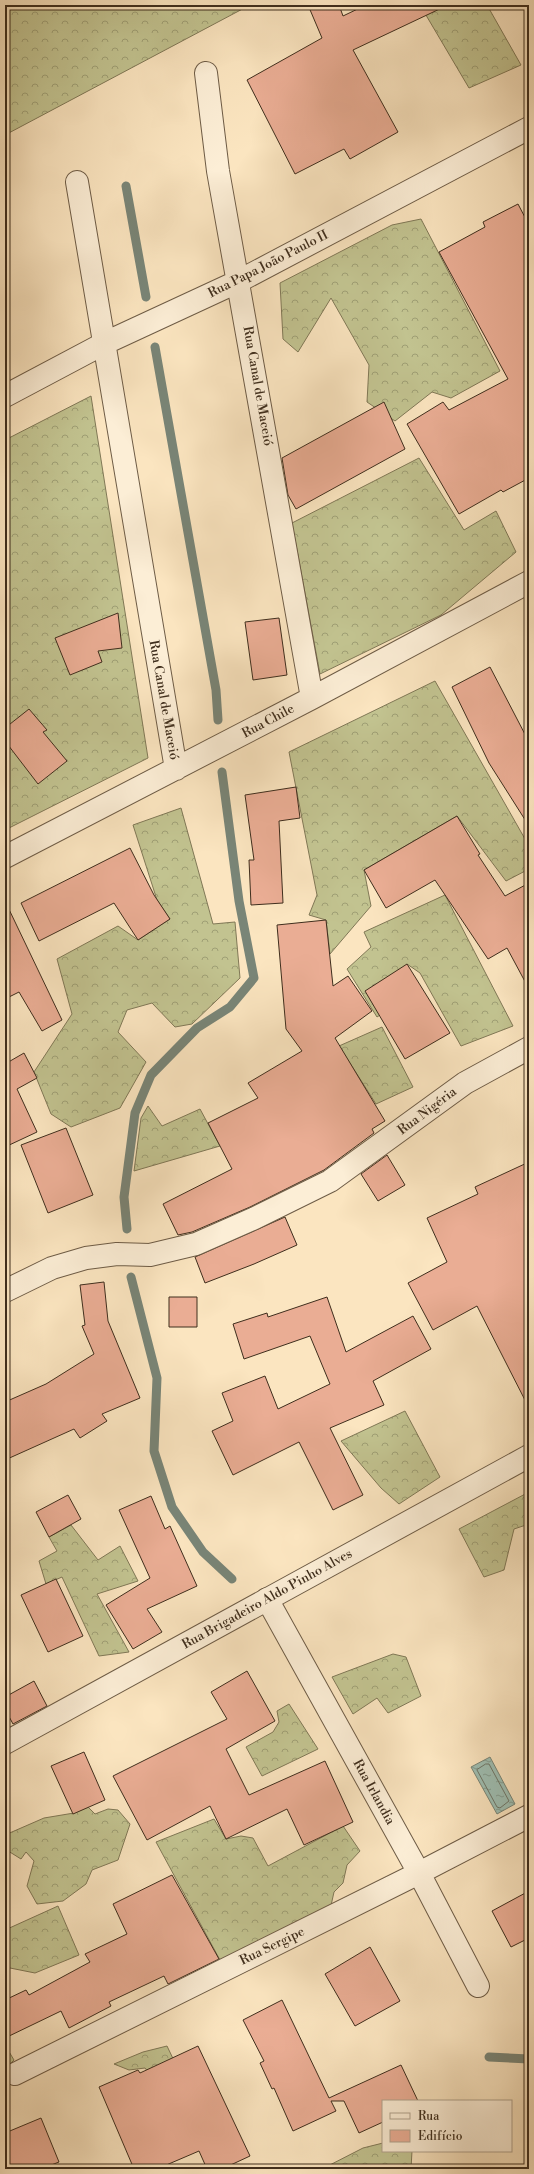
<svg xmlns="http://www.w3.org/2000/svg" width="534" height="2174" viewBox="0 0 534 2174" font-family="'Libre Bodoni',serif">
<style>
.forest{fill:url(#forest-crowns);stroke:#807856}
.water{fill:url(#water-ripples);stroke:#798577}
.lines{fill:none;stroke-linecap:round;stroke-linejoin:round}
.shore{stroke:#6f7668;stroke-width:1}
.stream{stroke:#798577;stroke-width:9}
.building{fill:#eaad94;stroke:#3f2e1d}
.minor-casing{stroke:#6e5c46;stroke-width:24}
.tertiary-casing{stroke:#6e5c46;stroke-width:24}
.minor{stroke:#fceed6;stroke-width:22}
.tertiary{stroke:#fceed6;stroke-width:22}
.labels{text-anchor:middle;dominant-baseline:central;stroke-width:3;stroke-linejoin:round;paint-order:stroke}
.street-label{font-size:13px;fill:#3f2e1d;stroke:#fceed6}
</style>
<defs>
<pattern id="forest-crowns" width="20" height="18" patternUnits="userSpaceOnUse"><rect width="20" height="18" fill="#c2c390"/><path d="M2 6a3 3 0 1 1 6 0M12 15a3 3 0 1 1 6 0" fill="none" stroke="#9f9f75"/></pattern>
<pattern id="water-ripples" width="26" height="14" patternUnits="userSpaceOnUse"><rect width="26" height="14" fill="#9fbfb3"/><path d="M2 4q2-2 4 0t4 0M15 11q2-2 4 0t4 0" fill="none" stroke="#839c91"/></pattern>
</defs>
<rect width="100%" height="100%" fill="#fbe5c0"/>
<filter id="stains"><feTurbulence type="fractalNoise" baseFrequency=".005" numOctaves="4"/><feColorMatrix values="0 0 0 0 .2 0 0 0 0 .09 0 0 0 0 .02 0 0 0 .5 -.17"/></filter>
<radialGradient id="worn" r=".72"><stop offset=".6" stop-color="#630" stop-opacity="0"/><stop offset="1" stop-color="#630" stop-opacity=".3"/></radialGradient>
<path class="forest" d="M5,5H250L5,135Z
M420,5H487L521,65L469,88Z
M421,219L500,371L451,398L432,392L395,421L367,402L369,365L331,298L298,352L283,339L280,283L392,225Z
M91,396L148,758L5,830V440Z
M419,458L464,530L496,511L516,552L441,615L320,674L292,523Z
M435,681L529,846V869L506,881L457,816L364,870L371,906L330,954L326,920L309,915L317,895L289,752Z
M181,808L213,924L235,922L240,978L192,1024L175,1027L152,1003L127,1010L118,1032L146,1062L120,1108L71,1127L51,1114L34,1072L72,1014L57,959L118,926L138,940L170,919L157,900L133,825Z
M445,895L513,1026L461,1046L420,973L407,964L392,1007L377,1017L347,969L371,947L364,932Z
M382,1027L413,1087L376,1104L339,1046Z
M148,1106L162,1126L200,1109L220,1146L134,1171L141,1118Z
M405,1411L440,1477L399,1504L381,1488L341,1441Z
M529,1492V1524L514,1529L504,1570L484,1577L459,1529Z
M71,1525L98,1560L120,1546L138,1581L97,1594L129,1652L99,1656L62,1577L46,1584L39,1561L57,1551L49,1537Z
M393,1654L406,1657L421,1696L388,1713L377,1698L353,1714L332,1677Z
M289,1704L318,1749L262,1776L246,1747L273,1732L279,1722L277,1711Z
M88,1807L95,1814L108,1809L118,1810L130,1824L118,1860L92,1870L86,1884L63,1901L37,1904L27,1886L34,1861L26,1852L21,1859L5,1849V1835L44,1818L74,1813Z
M214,1819L226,1839L241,1836L253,1838L268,1866L343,1826L360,1851L347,1865L343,1883L334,1892L330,1910L220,1960L156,1842Z
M58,1906L79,1955L35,1973L5,1967V1930Z
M5,2045L14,2060L5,2069Z
M167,2046L188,2090L153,2078L145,2068L129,2070L114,2064L143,2052Z
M383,2143V2151H412L411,2169H322L363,2148Z"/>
<path class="water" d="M490,1757L515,1804L497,1814L471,1767Z"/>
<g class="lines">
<path class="shore" d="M486,1764H489L509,1801L500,1808L497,1807L477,1770Z"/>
<path class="stream" d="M126,186L146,297
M155,347L216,690L218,720
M127,1229L124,1197L135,1113L151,1075L197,1028L230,1007L254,978L239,901L222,772
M131,1277L157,1378L154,1451L172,1507L203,1552L232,1579
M489,2057L529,2059"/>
</g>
<path class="building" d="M308,5H339L343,16L366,5H448L353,50L398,132L350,159L344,149L295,174L247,80L322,38Z
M518,204L529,225V478L503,492L501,490L459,514L407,424L443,402L449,410L508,379L439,252L485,227L483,222Z
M384,402L405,449L296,509L288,495L282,458Z
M118,613L122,648L98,651L102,662L70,675L55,638Z
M279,618L287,675L253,680L245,622Z
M490,667L529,742V826L489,763L452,687Z
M29,709L47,730L43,732L67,761L38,784L5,741V728Z
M296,787L300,818L279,821L283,903L251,905L249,860H254L245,795Z
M457,816L480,854L478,855L505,896L529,883V989L507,948L488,959L435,880L386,908L364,870Z
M130,848L154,895L170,919L138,940L114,903L39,941L21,903Z
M5,901L62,1020L42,1031L19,992L5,999Z
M326,920L333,986L348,976L372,1011L335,1038L385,1121L372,1129L374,1133L324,1170L250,1207L192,1232L178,1235L163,1204L232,1169L208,1123L258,1098L248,1083L302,1051L286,1029L277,925Z
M407,964L450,1033L405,1059L365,991Z
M24,1053L37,1078L17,1089L37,1132L5,1147V1064Z
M66,1128L93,1195L48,1213L21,1145Z
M387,1155L405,1185L378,1201L361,1174Z
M529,1162V1408L477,1306L433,1330L408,1283L447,1262L427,1218L478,1194L475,1187Z
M285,1217L297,1245L254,1264L205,1283L195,1257Z
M104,1282L108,1321L140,1398L102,1414L107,1421L80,1438L74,1429L5,1460V1402L46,1384L94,1354L82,1326L85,1325L80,1285Z
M169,1297H197V1327H169Z
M327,1297L346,1352L413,1316L431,1349L373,1381L384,1405L330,1428L363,1495L333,1510L299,1442L233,1475L212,1431L233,1421L222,1393L265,1376L278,1409L330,1384L310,1336L244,1359L233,1324L267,1313L268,1317Z
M68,1495L81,1519L49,1537L36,1512Z
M151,1496L165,1529L170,1526L197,1586L147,1609L162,1632L133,1649L106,1605L150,1578L119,1510Z
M56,1579L83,1636L48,1652L21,1595Z
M247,1671L275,1721L226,1749L249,1795L325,1761L353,1822L304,1845L287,1809L226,1839L210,1806L147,1840L113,1776L227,1719L211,1692Z
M34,1681L47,1706L13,1724L5,1709V1697Z
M84,1752L105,1800L73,1814L51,1766Z
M172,1875L219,1959L168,1984L164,1976L109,2002L111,2006L69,2028L61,2011L5,2038V2000L26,1990L29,1995L90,1962L85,1954L127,1934L113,1904Z
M529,1891V1938L511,1947L492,1911Z
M370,1947L400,2001L355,2026L325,1974Z
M282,2000L329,2098L401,2065L418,2101H383V2122L359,2133L344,2101H331L336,2111L293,2131L274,2088L272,2089L260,2063L264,2061L243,2020Z
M198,2046L250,2156L222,2169H207L199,2151L157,2169H134L99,2087L138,2070L140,2073Z
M41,2118L59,2162L41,2169H5V2133Z"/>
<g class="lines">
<defs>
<path id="minor" d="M206,73L218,171L312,698
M77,182L176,769
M5,396L103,344L239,281L529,128
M5,857L312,698L529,582
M5,1291L52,1268L86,1258L117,1254L150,1255L196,1244L255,1218L330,1181L465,1083L529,1048
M267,1599L419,1873L478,1986
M15,2074L419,1873L529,1816"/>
<path id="tertiary" d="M5,1743L529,1456"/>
</defs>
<use href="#minor" class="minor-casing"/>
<use href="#tertiary" class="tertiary-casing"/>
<use href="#minor" class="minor"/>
<use href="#tertiary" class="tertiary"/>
</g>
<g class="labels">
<g class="street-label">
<text transform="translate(268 264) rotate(-27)">Rua Papa João Paulo II</text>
<text transform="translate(258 386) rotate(80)">Rua Canal de Maceió</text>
<text transform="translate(164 700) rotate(80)">Rua Canal de Maceió</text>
<text transform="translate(268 721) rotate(-28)">Rua Chile</text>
<text transform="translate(427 1111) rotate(-37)">Rua Nigéria</text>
<text transform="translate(267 1599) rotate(-29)">Rua Brigadeiro Aldo Pinho Alves</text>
<text transform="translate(374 1792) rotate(61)">Rua Irlandia</text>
<text transform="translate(272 1946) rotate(-26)">Rua Sergipe</text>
</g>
</g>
<rect width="534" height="2174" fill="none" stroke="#fbe5c0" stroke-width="20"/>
<rect x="6" y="6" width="522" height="2162" fill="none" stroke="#3f2e1d" stroke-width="2"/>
<rect x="10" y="10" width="514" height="2154" fill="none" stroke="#3f2e1d"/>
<rect x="382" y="2100" width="130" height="52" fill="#fceed6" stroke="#b0a18c"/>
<rect x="390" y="2113" width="20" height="6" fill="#fceed6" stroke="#b0a18c"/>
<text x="418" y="2120" font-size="12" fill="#3f2e1d">Rua</text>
<rect x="390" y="2130" width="20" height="12" fill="#eaad94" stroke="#b0a18c"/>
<text x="418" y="2140" font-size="12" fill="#3f2e1d">Edifício</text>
<rect width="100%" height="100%" filter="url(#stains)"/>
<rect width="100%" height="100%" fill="url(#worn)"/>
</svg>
